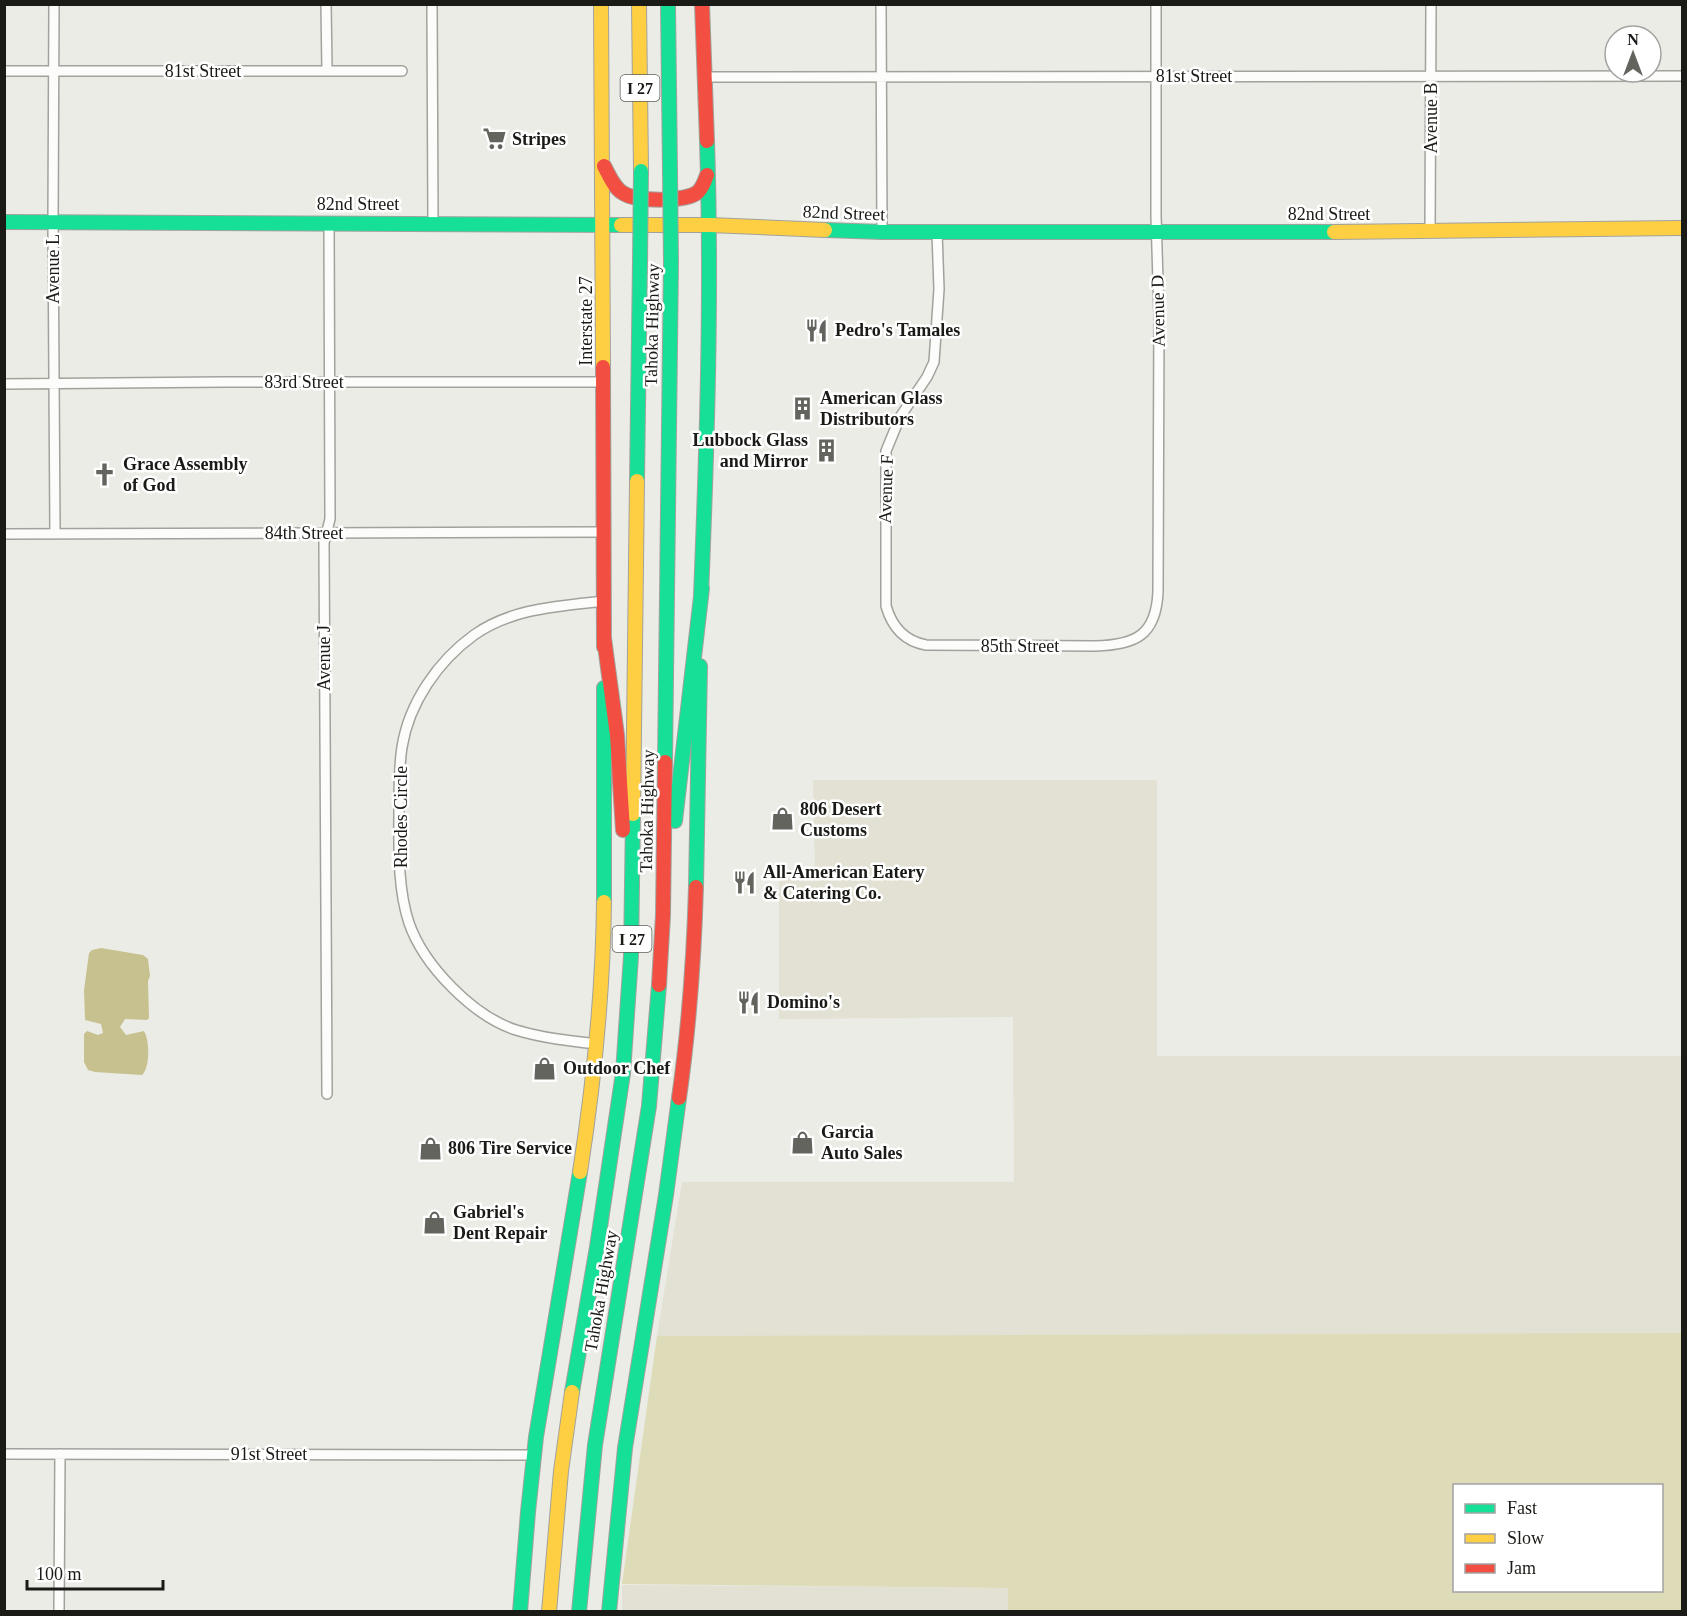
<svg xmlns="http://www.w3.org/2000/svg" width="1687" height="1616" viewBox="0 0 1687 1616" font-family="'Times New Roman',serif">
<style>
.built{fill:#e2e1d3}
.green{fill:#dedbb8;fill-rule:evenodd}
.water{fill:#c6c18e}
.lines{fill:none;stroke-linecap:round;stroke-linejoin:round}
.street-casing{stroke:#a2a29d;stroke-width:12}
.fast-casing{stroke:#a2a29d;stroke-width:16}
.slow-casing{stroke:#a2a29d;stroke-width:16}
.jam-casing{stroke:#a2a29d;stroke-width:16}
.street{stroke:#fcfcfb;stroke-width:9}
.fast{stroke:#16e098;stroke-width:14}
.slow{stroke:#ffcf43;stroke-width:14}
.jam{stroke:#f24e42;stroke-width:14}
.fast-bridge-casing{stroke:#a2a29d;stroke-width:16;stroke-linecap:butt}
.fast-bridge{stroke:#16e098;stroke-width:14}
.labels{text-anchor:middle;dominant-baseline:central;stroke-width:5;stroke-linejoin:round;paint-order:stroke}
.shield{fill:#fff;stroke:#5f5f5c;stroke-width:1.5}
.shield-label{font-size:16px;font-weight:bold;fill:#1a1a16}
.street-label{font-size:18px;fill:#1a1a16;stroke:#fff}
.poi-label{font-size:18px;font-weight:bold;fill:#1a1a16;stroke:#fff;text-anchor:start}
</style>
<rect width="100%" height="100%" fill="#ecece6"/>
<path class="built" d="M813,780H1157V1056H1682V1335L657,1336L682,1182H1014L1013,1017L779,1019V870L815,871Z
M622,1585L1008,1588V1611H622Z"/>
<path class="green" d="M1682,1333V1611L1008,1612V1588L622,1584L657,1336ZM1454,1486H1662V1590H1454Z"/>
<path class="water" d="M101,948L143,955L148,959L150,976L148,981L149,1018L147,1020L125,1019L120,1027L126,1035L144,1031C150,1041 150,1068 142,1075L95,1072L88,1070L84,1062V1034L87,1031L98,1035L103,1033L101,1024L85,1020L84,990L89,953L92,950Z"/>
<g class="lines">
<defs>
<path id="street" d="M54,4L53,222L55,534
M326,4L327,71
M432,4L433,223
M881,4L882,232
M4,71H402
M705,77L1682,76
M937,232L939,289L934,362L927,377L900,417L886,451V606C892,627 904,641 926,645L1095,646C1136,645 1156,635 1158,592L1159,314L1156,216V4
M1430,232L1431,4
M4,384L223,382H604
M4,534L604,532
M597,1044C570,1041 542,1038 516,1030C473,1016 424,966 409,923C397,887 399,844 399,806C399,786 399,766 402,747C409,703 438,661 474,635C512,608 560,606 604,601
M327,1094L324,543L330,519L329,222
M4,1454L534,1455
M59,1612L60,1454"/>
<path id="fast" d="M668,4L670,171
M4,222L621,225
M825,230L882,232H1334
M637,481L640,262
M701,596C707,445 712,293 707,141
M604,688V902
M665,762L671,262
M675,821L702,588
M696,887L700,666
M572,1392L597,1247L623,1073L631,956L633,814
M520,1612L528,1512L536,1437L580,1172
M579,1612L595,1445L649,1106L659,985
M609,1612L625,1448L666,1195L679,1098"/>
<path id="slow" d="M601,4L603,367
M639,4L641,171
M621,225H710L825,230
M1334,232L1682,228
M633,814L637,481
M580,1172C594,1082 603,993 604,902
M549,1612L561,1471L572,1392"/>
<path id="jam" d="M702,4L707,141
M604,166C609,175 614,188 623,193C637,202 686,202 698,192C703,187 705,181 707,175
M603,367L604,647
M604,638L617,735L623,830
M659,985L663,915L665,762
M679,1098C689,1028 694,957 696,887"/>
</defs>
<use href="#street" class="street-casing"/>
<use href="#fast" class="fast-casing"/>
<use href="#slow" class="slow-casing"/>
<use href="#jam" class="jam-casing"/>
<use href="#street" class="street"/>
<use href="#fast" class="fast"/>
<use href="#slow" class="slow"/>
<use href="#jam" class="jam"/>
<defs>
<path id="fast-bridge" d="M670,171L671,262
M640,262L641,171"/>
</defs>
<use href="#fast-bridge" class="fast-bridge-casing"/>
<use href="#fast-bridge" class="fast-bridge"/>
</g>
<defs>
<symbol id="supermarket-bare" viewBox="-9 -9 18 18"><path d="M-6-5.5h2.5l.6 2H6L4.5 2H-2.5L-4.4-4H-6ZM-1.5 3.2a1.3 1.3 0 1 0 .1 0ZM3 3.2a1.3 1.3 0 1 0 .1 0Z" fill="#64645f" stroke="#fff" stroke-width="2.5" paint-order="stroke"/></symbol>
<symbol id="restaurant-bare" viewBox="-9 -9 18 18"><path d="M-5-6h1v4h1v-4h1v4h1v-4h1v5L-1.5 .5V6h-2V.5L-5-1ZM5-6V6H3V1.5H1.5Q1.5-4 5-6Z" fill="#64645f" stroke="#fff" stroke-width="2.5" paint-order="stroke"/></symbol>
<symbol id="building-bare" viewBox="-9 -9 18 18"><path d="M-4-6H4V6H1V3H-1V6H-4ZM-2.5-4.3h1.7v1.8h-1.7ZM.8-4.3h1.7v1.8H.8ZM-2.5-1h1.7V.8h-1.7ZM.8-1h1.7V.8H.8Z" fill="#64645f" stroke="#fff" stroke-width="2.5" paint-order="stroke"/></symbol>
<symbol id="church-bare" viewBox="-9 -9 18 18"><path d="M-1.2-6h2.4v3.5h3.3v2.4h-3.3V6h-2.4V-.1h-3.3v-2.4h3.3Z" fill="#64645f" stroke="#fff" stroke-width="2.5" paint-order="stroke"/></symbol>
<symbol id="shop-bare" viewBox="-9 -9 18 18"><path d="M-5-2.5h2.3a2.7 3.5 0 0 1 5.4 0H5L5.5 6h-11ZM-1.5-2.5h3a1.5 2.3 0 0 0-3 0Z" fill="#64645f" stroke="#fff" stroke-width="2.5" paint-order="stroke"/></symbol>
</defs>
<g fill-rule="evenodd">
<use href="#supermarket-bare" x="478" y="122" width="33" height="33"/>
<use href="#restaurant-bare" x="800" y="314" width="33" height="33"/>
<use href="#building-bare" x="786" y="392" width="33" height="33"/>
<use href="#building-bare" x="810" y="434" width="33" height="33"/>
<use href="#church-bare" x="88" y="458" width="33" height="33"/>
<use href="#shop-bare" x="766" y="802" width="33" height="33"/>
<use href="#restaurant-bare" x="728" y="866" width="33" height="33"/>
<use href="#restaurant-bare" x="732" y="986" width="33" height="33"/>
<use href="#shop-bare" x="528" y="1052" width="33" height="33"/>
<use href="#shop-bare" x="786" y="1126" width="33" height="33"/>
<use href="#shop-bare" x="414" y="1132" width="33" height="33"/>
<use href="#shop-bare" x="418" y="1206" width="33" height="33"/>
</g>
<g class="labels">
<g class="shield">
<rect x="620.5" y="75" width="39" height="26" rx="4.5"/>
<rect x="612.5" y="926" width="39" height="26" rx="4.5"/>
</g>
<g class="shield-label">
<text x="640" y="88">I 27</text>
<text x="632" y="939">I 27</text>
</g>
<g class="street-label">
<text x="203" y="71">81st Street</text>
<text x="1194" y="76">81st Street</text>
<text transform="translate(1431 118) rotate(-90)">Avenue B</text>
<text x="358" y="204">82nd Street</text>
<text transform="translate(844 213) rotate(2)">82nd Street</text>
<text x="1329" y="214">82nd Street</text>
<text transform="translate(53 269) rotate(-90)">Avenue L</text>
<text transform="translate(1158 311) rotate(-91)">Avenue D</text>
<text transform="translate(586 321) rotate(-90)">Interstate 27</text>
<text transform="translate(652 325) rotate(-89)">Tahoka Highway</text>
<text x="304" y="382">83rd Street</text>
<text transform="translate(886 489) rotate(-88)">Avenue F</text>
<text x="304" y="533">84th Street</text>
<text x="1020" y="646">85th Street</text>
<text transform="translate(324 658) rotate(-90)">Avenue J</text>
<text transform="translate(647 811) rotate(-89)">Tahoka Highway</text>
<text transform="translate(401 817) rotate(-90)">Rhodes Circle</text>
<text transform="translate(601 1291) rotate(-80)">Tahoka Highway</text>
<text x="269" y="1454">91st Street</text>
</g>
<g class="poi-label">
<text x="512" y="139">Stripes</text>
<text x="835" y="330">Pedro's Tamales</text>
<text x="820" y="398">American Glass<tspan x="820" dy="21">Distributors</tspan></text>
<text x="808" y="440" text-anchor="end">Lubbock Glass<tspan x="808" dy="21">and Mirror</tspan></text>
<text x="123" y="464">Grace Assembly<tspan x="123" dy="21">of God</tspan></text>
<text x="800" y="809">806 Desert<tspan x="800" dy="21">Customs</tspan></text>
<text x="763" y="872">All-American Eatery<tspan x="763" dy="21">&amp; Catering Co.</tspan></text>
<text x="767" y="1002">Domino's</text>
<text x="563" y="1068">Outdoor Chef</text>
<text x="821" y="1132">Garcia<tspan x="821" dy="21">Auto Sales</tspan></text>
<text x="448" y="1148">806 Tire Service</text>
<text x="453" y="1212">Gabriel's<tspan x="453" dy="21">Dent Repair</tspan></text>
</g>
</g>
<rect width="1687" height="1616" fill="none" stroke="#1a1a16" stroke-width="12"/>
<rect x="1453" y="1484" width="210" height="108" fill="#ffffff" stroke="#a3a3a2" stroke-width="1.5"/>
<rect x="1465" y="1504" width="30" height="9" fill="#16e098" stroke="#a3a3a2" stroke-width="1.5"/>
<text x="1507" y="1514" font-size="18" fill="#1a1a16">Fast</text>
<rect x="1465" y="1534" width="30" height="9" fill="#ffcf43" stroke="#a3a3a2" stroke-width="1.5"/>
<text x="1507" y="1544" font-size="18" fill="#1a1a16">Slow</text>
<rect x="1465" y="1564" width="30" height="9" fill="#f24e42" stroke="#a3a3a2" stroke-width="1.5"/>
<text x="1507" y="1574" font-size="18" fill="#1a1a16">Jam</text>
<g transform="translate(1633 54)"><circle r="28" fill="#ffffff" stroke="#a3a3a2" stroke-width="1.5"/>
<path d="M0-4.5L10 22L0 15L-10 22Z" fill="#64645f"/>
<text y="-9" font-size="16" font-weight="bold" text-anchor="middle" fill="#1a1a16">N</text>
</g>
<path d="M27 1580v9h136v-9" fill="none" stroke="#1a1a16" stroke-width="3"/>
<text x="36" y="1580" font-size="18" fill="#1a1a16" stroke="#ffffff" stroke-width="4.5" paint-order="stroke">100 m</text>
</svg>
